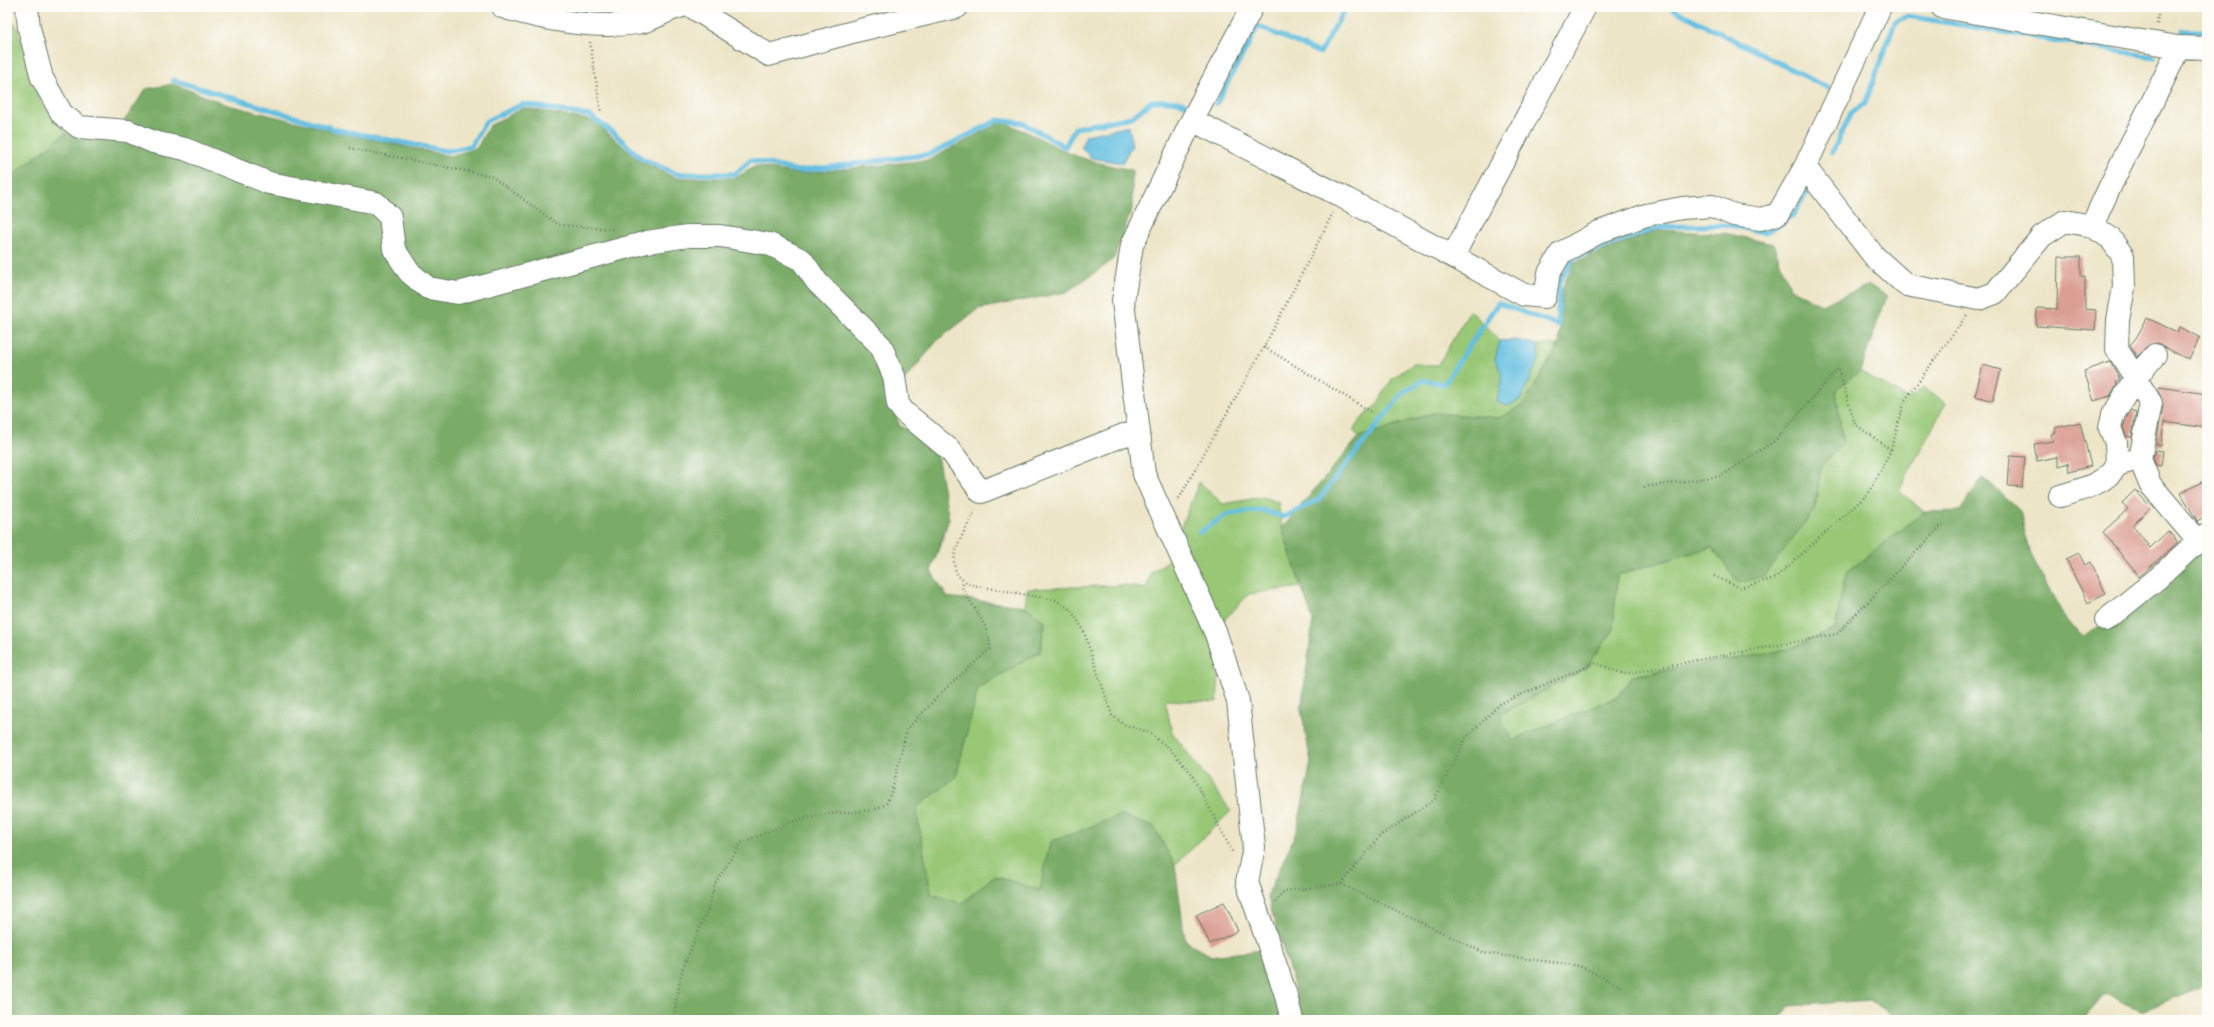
<svg xmlns="http://www.w3.org/2000/svg" width="2214" height="1027" viewBox="0 0 2214 1027" font-family="Mynerve,sans-serif">
<style>
.green{fill:#98c776;stroke:#5c8255}
.forest{fill:#7aac67;stroke:#4c744e}
.water{fill:#63bfe1;stroke:#417e8a}
.lines{fill:none;stroke-linecap:round;stroke-linejoin:round}
.stream{stroke:#63bfe1;stroke-width:5}
.building{fill:#da9e93}
.minor-casing{stroke:#677867;stroke-width:24}
.path{stroke:#677867;stroke-width:2.5;stroke-dasharray:1 3;stroke-linecap:butt}
.minor{stroke:#fff;stroke-width:22}
</style>
<rect width="100%" height="100%" fill="#fdfcf7"/>
<filter id="ink" filterUnits="userSpaceOnUse"><feTurbulence type="fractalNoise" baseFrequency=".025" numOctaves="2"/><feDisplacementMap in="SourceGraphic" scale="8" xChannelSelector="R" yChannelSelector="G"/><feConvolveMatrix kernelMatrix="1 2 1 2 8 2 1 2 1" color-interpolation-filters="sRGB"/></filter>
<filter id="wash" filterUnits="userSpaceOnUse"><feTurbulence type="fractalNoise" baseFrequency=".012" numOctaves="4" result="noise"/><feDisplacementMap in="SourceGraphic" scale="16" xChannelSelector="R" yChannelSelector="G"/><feGaussianBlur stdDeviation="0.9" result="paint"/><feColorMatrix in="noise" values="0 0 0 0 0 0 0 0 0 0 0 0 0 0 0 0 0 1.4 0 .05"/><feComposite in="paint" operator="in"/></filter>
<g filter="url(#wash)">
<rect width="100%" height="100%" fill="#ede5c7"/>
<path class="green" d="M7,20L16,25L41,103L66,133L8,179Z
M1470,310L1500,341L1495,359L1502,375L1497,402L1507,406L1520,400L1539,359L1538,345H1559L1523,405L1500,418L1433,413L1359,437L1353,430L1362,418L1377,404L1392,379L1413,364L1438,365Z
M1860,371L1908,399L1923,387L1946,403L1899,490L1924,512L1846,573L1835,628L1786,650L1632,676L1619,696L1512,741L1499,715L1586,668L1613,631L1617,575L1712,547L1739,583L1815,509L1821,466L1843,444L1836,390Z
M1199,482L1223,504L1262,497L1278,502L1282,528L1301,587L1249,594L1223,621L1217,702L1165,700L1172,732L1231,811L1175,865L1154,827L1040,890L994,876L962,904L931,894L916,808L956,777L978,688L1040,652L1045,622L1025,606L1027,589L1124,585L1146,589L1151,572L1167,562Z"/>
<path class="forest" d="M173,84L228,105L342,133L450,156L477,148L489,126L523,108L594,121L640,161L676,178H735L756,166L797,174L929,160L1001,122C1023,129 1042,140 1063,150C1084,161 1109,165 1132,170V209L1113,260L1067,292L978,309L937,341L889,399L900,426L935,445L949,519L931,571L947,597L1025,606L1045,622L1040,652L978,688L956,777L916,808L931,894L962,903L994,876L1040,890L1050,842L1121,815L1154,827L1175,865L1185,940L1211,956L1262,950L1286,1020H7V178L8,179L66,133L112,139L146,89Z
M1658,230L1729,234L1773,244L1790,288L1821,305L1869,285L1887,296L1860,371L1836,390L1843,444L1821,466L1815,509L1764,576L1739,583L1712,547L1617,575L1613,631L1586,668L1500,715L1512,740L1619,696L1632,676L1786,650L1835,629L1846,573L1924,512L1960,511L1983,477L2020,511L2031,555L2068,624L2084,636L2162,593L2204,543L2207,541V984L2143,1011L2105,994L2083,1020H1895L1894,1016L1870,1000L1789,1006L1777,1020H1302L1293,982L1267,896L1297,830L1311,762L1301,709L1313,621L1282,528L1359,437L1433,413L1500,418L1523,405L1559,345L1562,289L1574,262Z"/>
<path class="water" d="M1129,126L1132,145L1122,163L1091,158L1081,147L1086,135Z
M1516,340L1538,345L1539,359L1520,400L1507,406L1497,402L1502,375L1495,359L1500,341Z"/>
<g class="lines">
<path class="stream" d="M1669,7L1828,88
M559,10L635,13
M2182,31H2207
M173,80L338,130L447,151L471,146L486,121L523,104L590,116L614,133L641,158L677,174H735L751,160L798,171L931,154L998,120L1023,123L1065,147L1075,128L1132,117L1152,101H1174L1190,105
M1216,104L1258,26L1320,53L1346,7
M1832,153L1851,113L1865,104L1895,22L1907,16L2154,57
M1200,532L1228,514L1261,510L1284,517L1318,500L1403,393L1423,380L1444,384L1498,303L1558,325L1559,283L1573,258L1659,227L1731,225L1766,233L1793,215L1807,192"/>
</g>
<g id="blocks">
<path class="building" d="M2058,257H2081V276L2085,277V309L2096,310L2095,330L2036,326L2037,308L2057,309Z
M2147,318L2177,332L2179,327L2200,337L2189,360L2157,343L2146,347L2137,357L2130,345L2136,338Z
M2110,362L2120,379L2116,382L2117,385L2110,396L2094,401L2084,371Z
M1983,365L2001,370L1993,401L1975,396Z
M2159,387L2207,394V428L2164,422L2161,446L2156,445L2163,405L2159,392Z
M2130,410L2136,412L2132,437L2126,436L2123,427Z
M2080,422L2091,466L2069,472L2068,463L2059,466L2057,457L2037,461L2034,444L2053,441L2051,434L2056,432L2055,428Z
M2155,450L2163,451L2161,466L2156,465L2153,458Z
M2010,456L2025,457L2022,487L2008,486Z
M2207,479V515L2197,521L2181,493Z
M2135,490L2151,507L2133,525L2150,548L2168,531L2178,542L2139,577L2103,532L2128,509L2122,503Z
M2079,553L2085,565L2091,562L2106,594L2088,603L2066,559Z
M1224,902L1238,931L1210,944L1196,915Z"/>
</g>
</g>
<g filter="url(#ink)">
<use href="#blocks" fill-opacity="0" stroke="#677867" stroke-width="1"/>
<g class="lines">
<defs>
<path id="minor" d="M27,7L29,28L42,78L62,114L79,127L128,131L153,142L185,149L269,183L376,203L390,217L394,249L409,272L428,288L458,293L647,242L688,236H720L769,244L802,260L817,282L881,346L894,376L898,404L904,412L950,450L981,492L1124,435L1138,433
M503,7C542,20 596,29 637,23C652,21 665,10 680,7
M692,7L769,55L860,30L957,7
M1252,7L1192,120L1132,245L1123,301L1144,474L1216,634L1238,701L1254,847L1247,882L1285,992L1292,1020
M1942,7L2154,43L2179,47L2207,48
M1192,120L1341,196L1524,295L1545,297L1549,273L1561,253L1599,232L1646,215L1682,208L1712,206L1734,215L1761,219L1778,214L1805,167L1880,7
M1805,167L1874,256L1906,285L1979,299L1995,293L2042,236L2065,221L2092,226L2110,238L2123,256L2124,287L2118,320L2117,349L2151,403L2140,459L2150,484L2198,541L2207,534
M2092,226C2118,165 2151,108 2179,47
M1453,256L1585,7
M2117,465L2116,443L2110,428L2113,415L2136,377L2155,355
M2060,496C2080,490 2106,484 2117,465L2131,461
M2106,620L2158,578L2198,541"/>
</defs>
<use href="#minor" class="minor-casing"/>
<path class="path" d="M2157,24L2159,7
M590,42L601,113
M350,148L491,176L559,225L615,229
M1264,347L1373,413
M1644,487L1721,476L1776,440L1838,368L1855,424L1891,450
M1177,502L1264,347L1333,213
M975,510C965,534 935,570 972,585L1056,600L1071,610L1083,629L1112,715L1123,724L1148,732L1169,748L1191,773L1233,853
M1714,576L1740,588L1775,578L1868,494L1891,450L1905,400L1967,315
M2203,779L2207,777
M1341,884L1381,835L1434,800L1466,738L1501,703L1596,663L1624,674L1837,634L1943,524
M1275,902L1284,891L1341,884L1485,953L1580,966L1622,987
M673,1020L682,970L708,909L715,884L741,843L794,821L826,814L874,810L886,804L892,790L907,729L943,691L990,649C990,626 973,608 962,587L963,582"/>
<use href="#minor" class="minor"/>
</g>
</g>
<rect width="2214" height="1027" fill="none" stroke="#fdfcf7" stroke-width="24"/>
</svg>
